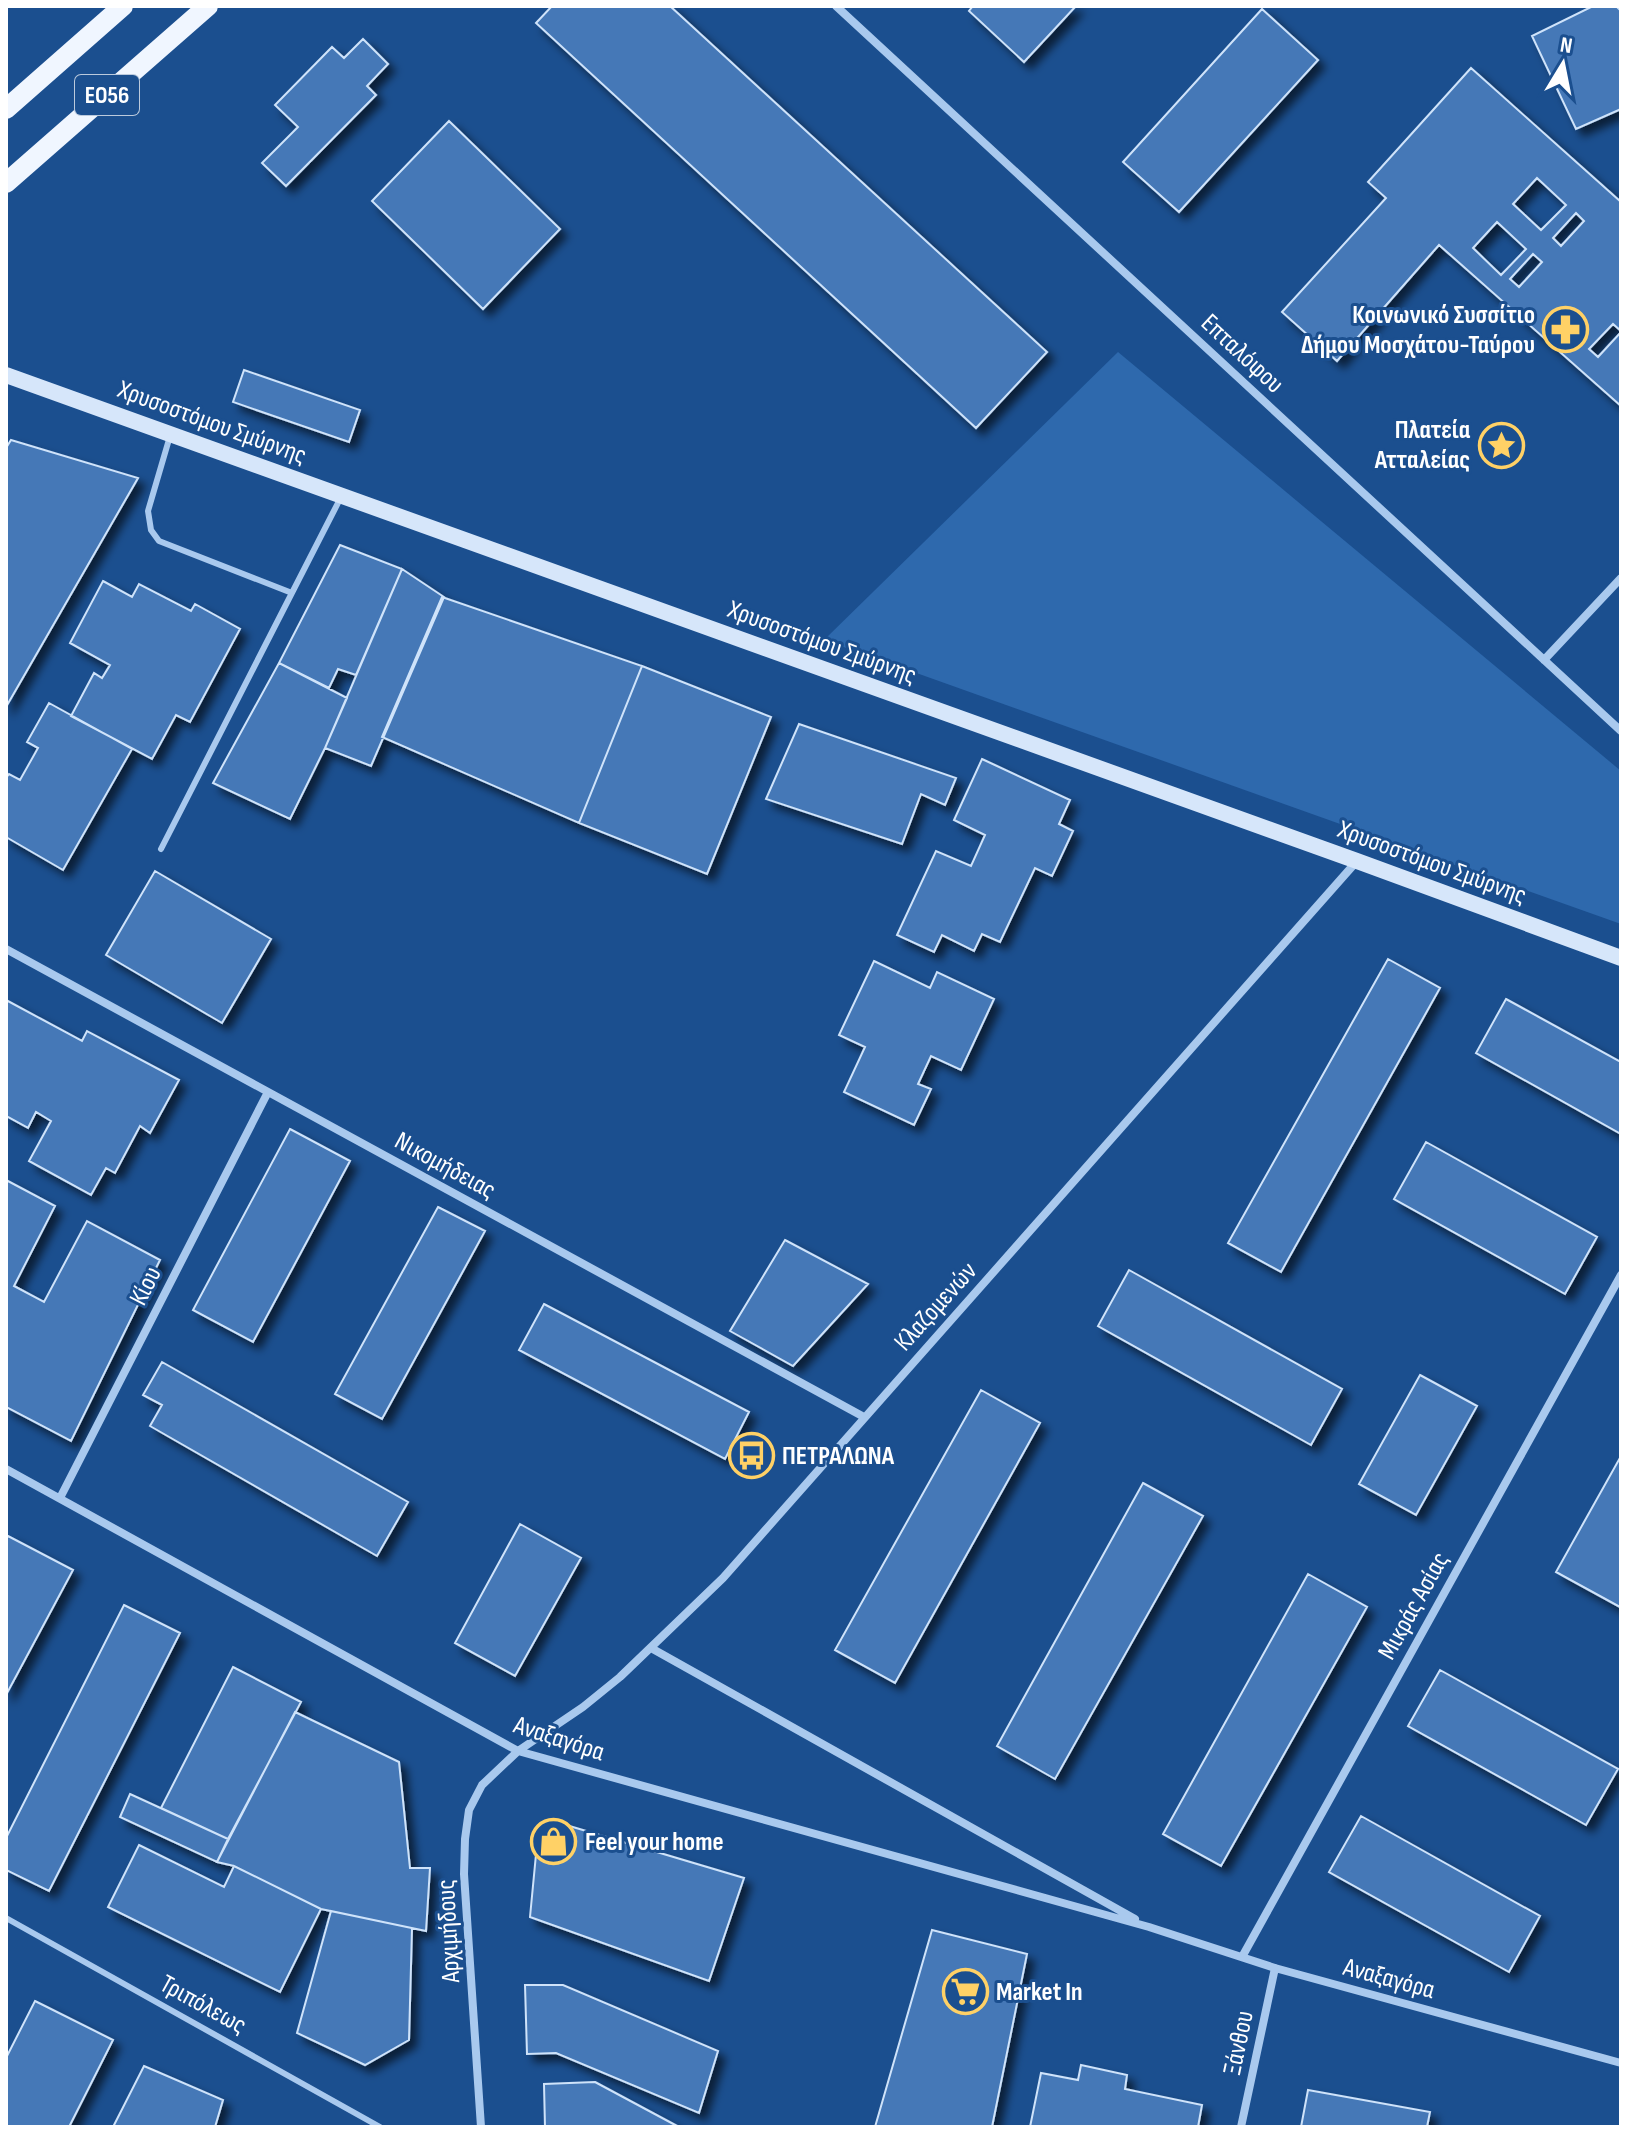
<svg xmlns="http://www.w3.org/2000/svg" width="1627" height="2133" viewBox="0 0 1627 2133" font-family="'Sofia Sans Condensed',sans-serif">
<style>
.green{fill:#2e69ad}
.building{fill:#4478b7;stroke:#cfe3fa;stroke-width:2;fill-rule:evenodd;filter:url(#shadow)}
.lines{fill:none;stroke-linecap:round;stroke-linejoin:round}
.lane{stroke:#a9c9ee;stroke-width:6}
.street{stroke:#a9c9ee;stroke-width:8}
.secondary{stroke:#d6e6fa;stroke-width:16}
.primary{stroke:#f0f6ff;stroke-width:20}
.labels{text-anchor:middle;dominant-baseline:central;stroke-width:6;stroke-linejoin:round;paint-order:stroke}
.shield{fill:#1b4f8f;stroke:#bbcadd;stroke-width:2}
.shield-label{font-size:24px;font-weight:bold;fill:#fff}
.poi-label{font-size:26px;font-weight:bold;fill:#fff;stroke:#1b4f8f;text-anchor:start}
.street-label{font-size:26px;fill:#fff;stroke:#1b4f8f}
</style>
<defs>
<filter id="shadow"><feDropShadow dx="7" dy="7" stdDeviation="4" flood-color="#0009"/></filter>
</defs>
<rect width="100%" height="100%" fill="#1b4f8f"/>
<path class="green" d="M1118,352L1621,771V924L824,640Z"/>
<path class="building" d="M552,6H670L1047,352L976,428L536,23Z
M973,6H1076L1024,62L969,11Z
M1593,6H1616L1621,11V109L1576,129L1532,36Z
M1262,9L1318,60L1179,212L1123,162Z
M363,39L388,64L367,86L376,95L286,186L262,163L298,127L275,105L332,47L344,58Z
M1471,68L1621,202V331L1613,324L1589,349L1598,357L1621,332V406L1439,245L1337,361L1282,312L1386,198L1368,182ZM1537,178L1566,205L1541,230L1513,204ZM1576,213L1584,221L1561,246L1553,238ZM1497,222L1526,249L1501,275L1473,248ZM1533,254L1542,262L1519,287L1510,279Z
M449,121L560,229L483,309L372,201Z
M244,370L360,410L349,442L233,402Z
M11,440L138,478L6,707V448Z
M340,545L402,569L356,675L338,669L329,688L279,663Z
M402,569L444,597L371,766L325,748Z
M103,581L132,597L139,584L191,611L195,604L240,629L190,722L176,715L152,759L71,716L94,673L102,678L110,665L70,643Z
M442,597L642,666L579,823L382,737Z
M279,663L347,698L325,748L290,819L213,783Z
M642,666L771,717L707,874L579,823Z
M49,703L132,749L63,870L6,837V778L9,774L20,780L38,748L27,742Z
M799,724L956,778L945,805L921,794L902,844L766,799Z
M982,759L1070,800L1059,824L1073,831L1052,876L1035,868L1000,942L982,934L974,951L942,935L934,952L897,935L936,851L971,866L985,835L954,820Z
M155,871L271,939L222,1023L106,955Z
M1388,959L1440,988L1281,1272L1228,1243Z
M874,961L930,988L937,972L994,999L961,1070L931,1056L918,1084L931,1089L914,1125L844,1092L865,1047L839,1035Z
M1506,999L1621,1062V1134L1476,1053Z
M6,1000L82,1041L87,1031L179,1080L150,1133L140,1126L115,1173L106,1168L91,1195L29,1161L51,1121L36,1112L28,1128L6,1116Z
M290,1129L350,1161L253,1342L193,1310Z
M1426,1142L1597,1237L1565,1294L1394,1199Z
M6,1180L55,1206L14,1286L44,1302L87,1221L160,1260L71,1441L6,1407Z
M438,1207L485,1231L382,1419L335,1394Z
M785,1240L868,1284L793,1366L730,1331Z
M1129,1270L1342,1389L1311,1445L1098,1326Z
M544,1304L749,1412L725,1459L519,1350Z
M162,1362L408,1502L377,1556L150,1426L162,1405L143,1395Z
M1420,1375L1477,1406L1416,1515L1359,1484Z
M981,1390L1040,1423L895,1683L835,1650Z
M1621,1456V1605L1620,1607L1556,1572Z
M1143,1483L1203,1516L1055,1779L997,1746Z
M520,1524L581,1558L515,1676L455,1643Z
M8,1536L73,1570L6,1695V1540Z
M1308,1574L1367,1607L1221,1866L1163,1834Z
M124,1605L180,1633L49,1891L6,1870V1838Z
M233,1667L301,1702L228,1839L161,1808Z
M1440,1670L1618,1769L1586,1825L1408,1726Z
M295,1712L399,1762L410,1868H430L426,1931L321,1909L234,1866L217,1862Z
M130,1794L228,1839L217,1862L120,1817Z
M1361,1816L1540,1916L1509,1972L1329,1872Z
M556,1822L744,1878L709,1981L530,1917L537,1844Z
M139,1845L224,1887L234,1866L321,1909L280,1992L108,1907Z
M331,1911L412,1928L409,2040L365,2065L297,2033Z
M932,1930L1027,1954L992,2127H875Z
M525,1985H563L718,2051L699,2113L556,2053L527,2054Z
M35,2001L113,2040L69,2127H6V2058Z
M1081,2065L1127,2075L1125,2089L1202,2105L1198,2127H1030L1041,2073L1078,2080Z
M144,2066L223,2100L215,2127H113Z
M595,2082L679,2127H545L544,2084Z
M1308,2090L1430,2112L1427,2127H1301Z"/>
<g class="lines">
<path class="lane" d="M170,436L148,511L151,530L159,541L292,593
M161,849L340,499
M6,1918L380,2127"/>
<path class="street" d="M836,6L1621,731
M1544,660L1621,578
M6,949L864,1417
M6,1469L518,1751L1149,1927L1275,1968L1621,2063
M60,1498L268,1092
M651,1648L1135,1919
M1242,1957L1621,1275
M481,2127L464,1874L465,1839L469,1810L482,1785L518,1751L583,1707L620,1677L723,1578L1357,861
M1241,2127L1275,1968"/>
<path class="secondary" d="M6,375L1357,861L1621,958"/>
<path class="primary" d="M6,109L123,6
M6,183L208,6"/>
</g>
<defs>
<symbol id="pharmacy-ring" viewBox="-11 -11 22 22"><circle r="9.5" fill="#1b4f8f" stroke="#ffd166" stroke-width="1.5"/><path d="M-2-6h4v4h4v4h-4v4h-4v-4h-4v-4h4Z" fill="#ffd166"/></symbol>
<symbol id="sight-ring" viewBox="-11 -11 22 22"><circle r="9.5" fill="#1b4f8f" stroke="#ffd166" stroke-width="1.5"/><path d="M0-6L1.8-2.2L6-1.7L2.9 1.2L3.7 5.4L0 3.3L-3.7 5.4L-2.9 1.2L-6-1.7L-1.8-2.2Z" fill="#ffd166"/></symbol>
<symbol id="bus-ring" viewBox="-11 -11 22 22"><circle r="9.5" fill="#1b4f8f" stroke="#ffd166" stroke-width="1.5"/><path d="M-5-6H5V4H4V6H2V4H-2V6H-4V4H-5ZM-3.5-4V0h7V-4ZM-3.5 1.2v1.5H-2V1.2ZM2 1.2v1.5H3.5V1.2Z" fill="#ffd166"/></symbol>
<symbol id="shop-ring" viewBox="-11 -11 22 22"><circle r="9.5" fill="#1b4f8f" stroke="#ffd166" stroke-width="1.5"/><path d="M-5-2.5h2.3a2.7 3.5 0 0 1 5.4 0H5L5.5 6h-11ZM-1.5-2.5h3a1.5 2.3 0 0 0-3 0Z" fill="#ffd166"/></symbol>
<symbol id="supermarket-ring" viewBox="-11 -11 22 22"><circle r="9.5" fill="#1b4f8f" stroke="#ffd166" stroke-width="1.5"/><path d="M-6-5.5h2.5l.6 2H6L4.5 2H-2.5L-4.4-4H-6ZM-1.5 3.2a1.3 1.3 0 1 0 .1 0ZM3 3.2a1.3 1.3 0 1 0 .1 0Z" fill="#ffd166"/></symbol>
</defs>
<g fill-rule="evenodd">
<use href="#pharmacy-ring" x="1540" y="304" width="51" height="51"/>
<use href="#sight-ring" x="1476" y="420" width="51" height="51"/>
<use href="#bus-ring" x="726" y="1430" width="51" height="51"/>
<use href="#shop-ring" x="528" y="1816" width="51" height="51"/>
<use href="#supermarket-ring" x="940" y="1966" width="51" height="51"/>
</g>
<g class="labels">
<rect class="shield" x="75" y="75" width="64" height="40" rx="6"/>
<g class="shield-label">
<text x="107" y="95">ΕΟ56</text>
</g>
<g class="poi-label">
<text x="1535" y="315" text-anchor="end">Κοινωνικό Συσσίτιο<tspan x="1535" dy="30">Δήμου Μοσχάτου-Ταύρου</tspan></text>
<text x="1470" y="430" text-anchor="end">Πλατεία<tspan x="1470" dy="30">Ατταλείας</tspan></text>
<text x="782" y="1456">ΠΕΤΡΑΛΩΝΑ</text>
<text x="585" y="1842">Feel your home</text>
<text x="996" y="1992">Market In</text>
</g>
<g class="street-label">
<text transform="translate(1242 354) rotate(43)">Επταλόφου</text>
<text transform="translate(212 423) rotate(20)">Χρυσοστόμου Σμύρνης</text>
<text transform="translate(822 643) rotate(20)">Χρυσοστόμου Σμύρνης</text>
<text transform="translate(1432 863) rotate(20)">Χρυσοστόμου Σμύρνης</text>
<text transform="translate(445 1166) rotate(29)">Νικομήδειας</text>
<text transform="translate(146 1286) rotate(-63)">Κίου</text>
<text transform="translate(936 1307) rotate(-48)">Κλαζομενών</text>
<text transform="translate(1414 1606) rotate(-61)">Μικράς Ασίας</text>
<text transform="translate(559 1739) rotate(18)">Αναξαγόρα</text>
<text transform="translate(449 1931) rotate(-93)">Αρχιμήδους</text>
<text transform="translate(1389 1979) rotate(15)">Αναξαγόρα</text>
<text transform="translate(203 2005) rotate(29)">Τριπόλεως</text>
<text transform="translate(1239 2043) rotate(-78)">Ξάνθου</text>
</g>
</g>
<rect width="1627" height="2133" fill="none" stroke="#ffffff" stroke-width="16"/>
<g transform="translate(1563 64) rotate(10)" stroke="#1b4f8f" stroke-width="6" paint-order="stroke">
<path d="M0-6L14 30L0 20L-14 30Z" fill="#ffffff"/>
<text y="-12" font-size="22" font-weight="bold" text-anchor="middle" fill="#ffffff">N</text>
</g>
</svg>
